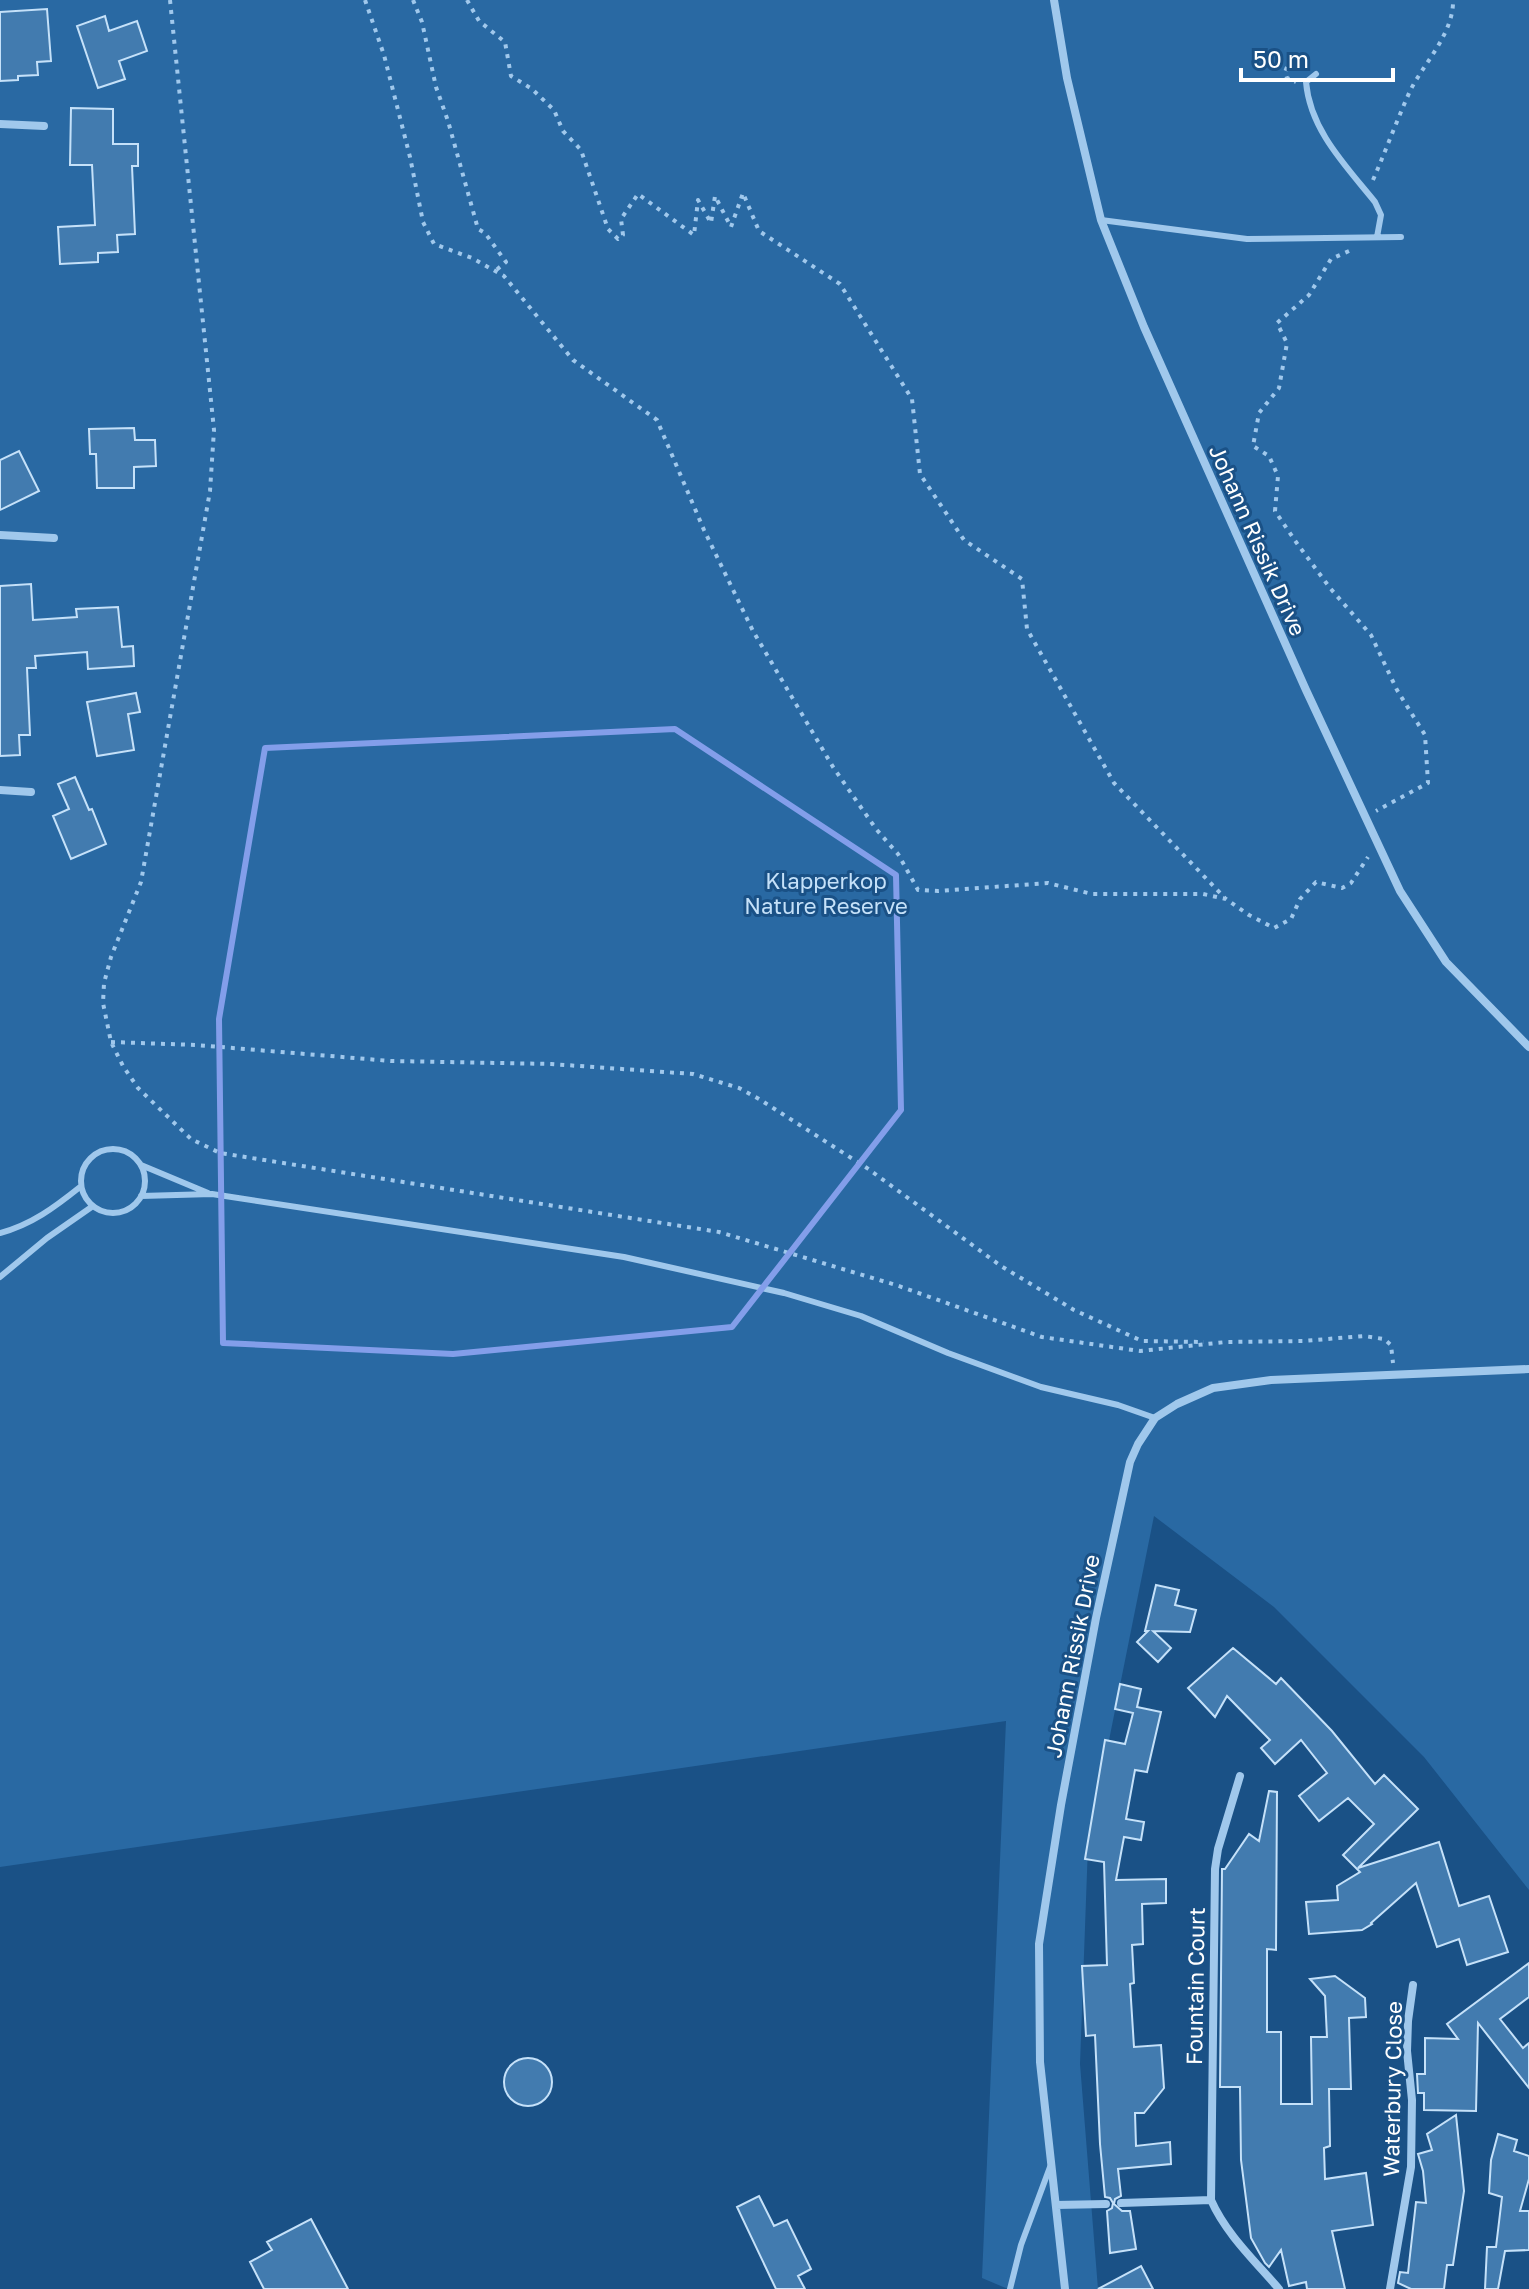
<svg xmlns="http://www.w3.org/2000/svg" width="1529" height="2289" viewBox="0 0 1529 2289" font-family="'Golos Text',sans-serif">
<style>
.green{fill:#2969a3}
.building{fill:#427baf;stroke:#c5e1f9;stroke-width:2}
.lines{fill:none;stroke-linecap:round;stroke-linejoin:round}
.path{stroke:#a0c8ec;stroke-width:4;stroke-dasharray:4 6;stroke-linecap:butt}
.lane{stroke:#a0c8ec;stroke-width:6}
.street{stroke:#a0c8ec;stroke-width:8}
.marked{fill:none;stroke:#839eea;stroke-width:6;stroke-linejoin:round}
.labels{text-anchor:middle;dominant-baseline:central;stroke-width:6;stroke-linejoin:round;paint-order:stroke}
.street-label{font-size:22px;fill:#fff;stroke:#1a5186}
.park-label{font-size:22px;fill:#c5e1f9;stroke:#1a5186}
</style>
<rect width="100%" height="100%" fill="#1a5186"/>
<path class="green" d="M0,0H1529V1890L1424,1757L1274,1607L1154,1516L1088,1845L1080,2064L1098,2289H1008L982,2278L1006,1721L0,1867Z"/>
<path class="building" d="M47,9L51,61L37,62L38,75L18,76V80L0,81V12Z
M105,16L109,31L137,21L147,51L119,61L125,79L98,88L77,26Z
M71,108L113,109V144H138V166H132L135,234L117,235L118,252L98,253V262L60,264L58,227L95,225L92,165H70Z
M134,428L135,440H155L156,466L134,467V488H97L96,454H90L89,429Z
M19,451L39,491L0,510V460Z
M31,584L33,620L77,617L76,609L118,607L122,647L133,646L134,666L88,669L87,652L35,656L36,668H27L30,735H19L20,755L0,756V586Z
M136,693L140,712L128,714L134,750L97,756L87,702Z
M75,777L89,810L92,809L106,844L71,859L53,816L69,809L58,784Z
M1156,1585L1179,1590L1175,1605L1196,1610L1190,1632L1153,1631L1171,1648L1158,1662L1137,1642L1148,1631H1145Z
M1233,1648L1276,1684L1281,1678L1332,1731L1375,1784L1384,1775L1418,1809L1358,1868L1439,1842L1459,1906L1489,1896L1508,1952L1467,1965L1459,1939L1437,1947L1416,1883L1371,1923L1372,1924L1362,1930L1309,1934L1306,1902L1338,1900L1337,1886L1360,1872L1343,1855L1374,1824L1348,1798L1319,1821L1299,1796L1327,1773L1301,1740L1275,1764L1261,1748L1270,1740L1227,1696L1215,1717L1188,1688Z
M1120,1684L1141,1689L1137,1707L1161,1712L1147,1772L1135,1770L1126,1819L1144,1822L1141,1840L1124,1837L1116,1880L1166,1879V1903L1142,1904L1143,1944L1132,1945L1134,1983L1130,1984L1134,2047L1161,2045L1164,2088L1144,2113H1135L1136,2146L1170,2142L1171,2164L1118,2169L1121,2196L1115,2199L1114,2204L1122,2211H1130L1136,2249L1110,2253L1107,2211L1112,2208L1113,2203L1110,2198L1105,2197L1100,2144L1095,2035L1086,2036L1082,1966L1107,1965L1104,1862L1085,1859L1105,1740L1125,1744L1133,1713L1115,1709Z
M1269,1791L1277,1792L1276,1950L1267,1949V2032H1281V2104H1312L1311,2037H1327L1325,1996L1310,1979L1335,1976L1365,1998L1366,2017L1349,2018L1351,2089H1329L1330,2146L1324,2148L1325,2179L1366,2173L1373,2225L1332,2231L1345,2289H1307L1306,2282L1289,2286L1281,2250L1269,2267L1265,2263L1251,2238L1241,2160L1240,2087H1220L1222,1869H1225L1249,1834L1259,1841Z
M1529,1963V1997L1500,2019L1523,2048L1529,2043V2088L1478,2023L1476,2111L1424,2110V2093H1418L1417,2074H1425V2038L1458,2039L1447,2024Z
M504 2082a24 24 0 1 1 48 0a24 24 0 1 1-48 0Z
M1456,2115L1464,2191L1453,2265H1447L1444,2289H1411L1398,2283L1400,2272L1408,2273L1416,2202L1426,2203L1423,2171L1418,2154L1432,2150L1427,2134Z
M1498,2134L1517,2140L1514,2151L1529,2156V2179L1520,2211H1529V2250L1505,2251L1498,2289H1485L1487,2247H1496L1502,2197L1489,2193L1491,2160Z
M759,2196L774,2226L787,2220L811,2269L798,2276L805,2289H776L737,2207Z
M311,2219L348,2289H264L250,2262L272,2250L267,2242Z
M1141,2266L1153,2289H1098Z"/>
<g class="lines">
<path class="path" d="M170,0L214,430L210,491L141,882L111,957L104,983L103,1003L111,1042L123,1066L138,1088L191,1139L220,1153L719,1232L896,1285L1042,1337L1140,1351L1226,1342L1303,1341L1364,1336L1384,1339L1391,1345L1393,1363
M365,0L384,55L410,157L423,222L434,244L472,258L504,276L573,360L657,420L704,530L753,631L833,767L876,829L898,854L918,890L938,891L1048,883L1092,894H1203L1226,899L1249,915L1274,928L1291,919L1300,899L1316,882L1342,888L1351,883L1368,857
M413,0L422,22L436,87L448,121L478,229L485,233L506,262L495,271
M467,0L479,21L505,42L511,76L532,89L554,110L563,131L581,150L608,229L618,239L623,235L621,219L638,194L694,235L698,200L711,223L715,196L731,227L743,193L759,231L840,284L912,399L920,474L964,540L1022,579L1027,629L1114,783L1225,898
M1287,67L1285,72L1287,78L1296,82
M1373,180C1386,150 1397,120 1410,91C1424,63 1454,33 1453,0
M1349,251L1331,259L1309,295L1277,323L1287,343L1279,388L1259,413L1253,446L1269,456L1278,476L1275,511L1296,542L1330,588L1371,635L1397,690L1425,735L1428,783L1376,811
M111,1042L196,1045L391,1061L551,1064L693,1074L739,1088L759,1099L867,1168L1001,1266L1074,1310L1142,1341L1204,1342"/>
<path class="lane" d="M1316,74L1306,82C1310,130 1346,166 1375,202L1381,215L1377,237
M1101,220L1247,239L1401,237
M81 1181a32 32 0 1 1 64 0a32 32 0 1 1-64 0Z
M141,1165L208,1193
M141,1196L212,1194L624,1257L784,1293L861,1316L948,1353L1041,1387L1118,1405L1155,1418
M0,1233C31,1225 55,1207 80,1187
M0,1277L47,1238L93,1206
M1010,2289L1021,2245L1050,2167"/>
<path class="street" d="M1054,0L1067,78L1101,220L1144,327L1306,690L1400,891L1446,962L1529,1047
M0,124L44,126
M0,535L54,538
M0,790L31,792
M1240,1776L1218,1849L1215,1869L1211,2200C1226,2234 1255,2261 1279,2289
M1121,2203L1211,2200
M1056,2205L1106,2204
M1065,2289L1040,2062L1039,1944L1061,1805L1096,1618L1130,1462L1138,1444L1155,1418L1177,1404L1213,1388L1271,1380L1529,1369
M1390,2289L1411,2167L1412,2100L1407,2051L1408,2021L1413,1985"/>
</g>
<path class="marked" d="M675,729L896,875L901,1110L732,1327L453,1354L223,1343L219,1019L265,748Z"/>
<g class="labels">
<g class="street-label">
<text transform="translate(1258 540) rotate(66)">Johann Rissik Drive</text>
<text transform="translate(1072 1656) rotate(-79)">Johann Rissik Drive</text>
<text transform="translate(1195 1986) rotate(-89)">Fountain Court</text>
<text transform="translate(1392 2089) rotate(-89)">Waterbury Close</text>
</g>
<g class="park-label">
<text x="826" y="880">Klapperkop<tspan x="826" dy="25">Nature Reserve</tspan></text>
</g>
</g>
<path d="M1241 68v12h152v-12" fill="none" stroke="#ffffff" stroke-width="4"/>
<text x="1253" y="68" font-size="24" fill="#ffffff" stroke="#1a5186" stroke-width="6" paint-order="stroke">50 m</text>
</svg>
